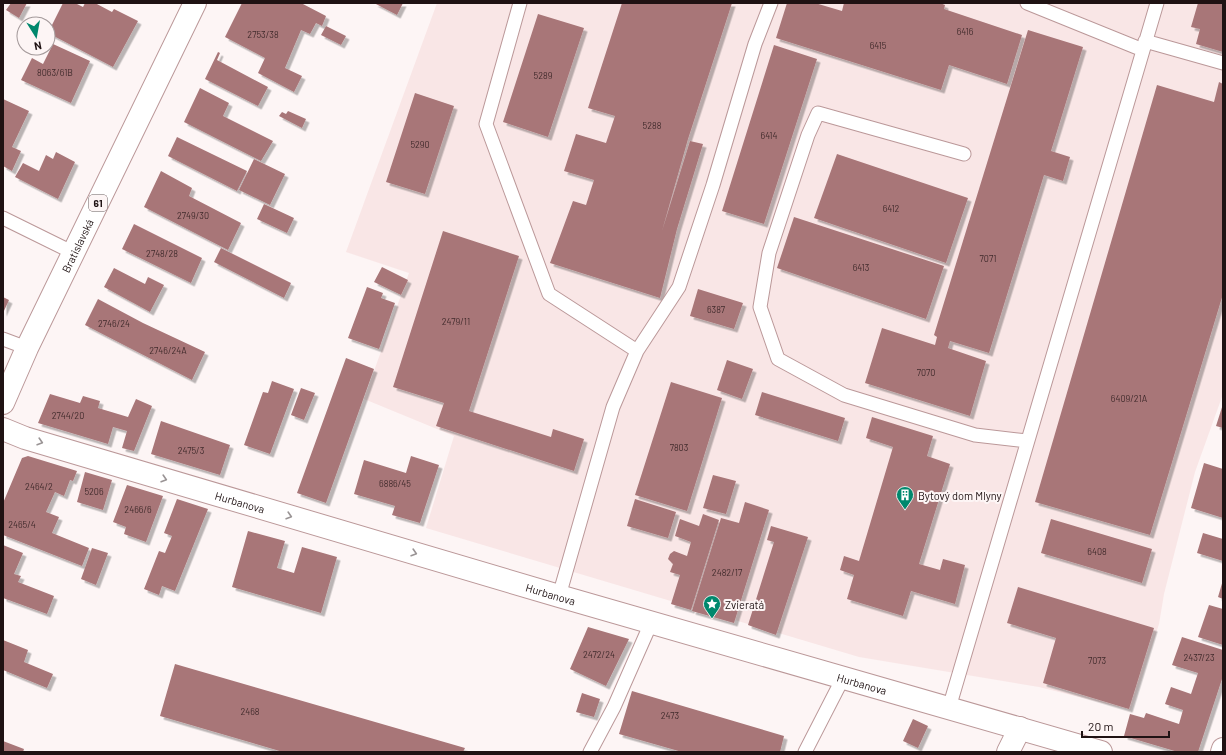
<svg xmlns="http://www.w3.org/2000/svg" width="1226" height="755" viewBox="0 0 1226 755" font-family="Barlow,sans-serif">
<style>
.built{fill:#f9e6e6}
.building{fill:#a87678;filter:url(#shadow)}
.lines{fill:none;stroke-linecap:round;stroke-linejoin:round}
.service-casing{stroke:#bb9899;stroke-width:15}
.minor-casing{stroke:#bb9899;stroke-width:24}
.primary-casing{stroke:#bb9899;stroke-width:24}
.service{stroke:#fff;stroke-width:13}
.minor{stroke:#fff;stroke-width:22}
.primary{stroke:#fff;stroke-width:22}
.oneway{stroke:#9a9495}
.labels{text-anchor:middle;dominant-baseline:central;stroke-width:4;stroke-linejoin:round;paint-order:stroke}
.number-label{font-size:9px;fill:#412b2c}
.shield{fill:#fdf5f5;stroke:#625657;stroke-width:1}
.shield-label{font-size:10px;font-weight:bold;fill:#1f1213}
.street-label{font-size:11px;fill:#1f1213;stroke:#fdf5f5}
.poi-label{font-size:11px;fill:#1f1213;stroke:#fdf5f5;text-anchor:start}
</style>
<defs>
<filter id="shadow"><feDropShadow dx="3.5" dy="3.5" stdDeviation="0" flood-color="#0004"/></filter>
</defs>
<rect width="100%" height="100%" fill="#fdf5f5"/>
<path class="built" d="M437,3H1223V394L1195,472L1164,594L1159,624L1131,710L1039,687L859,657L426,528L454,436L364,399L409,273L346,252Z"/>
<path class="building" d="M11,3H27L19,18L6,10Z
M63,3H75L83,7L85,3H95L112,12L114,9L138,21L113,67L48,33Z
M242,3H301L326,16L322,26L316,23L310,34L301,30L285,68L302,76L294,92L258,73L265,58L225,37Z
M374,3H403L397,15Z
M622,3H732L688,139L662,231L647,226L662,231L690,141L703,144L677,229L660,298L550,263L573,201L586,205L594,180L564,171L576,134L606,143L615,116L588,108Z
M787,3H815L842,11L844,3H940L945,5L944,9L1022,35L1007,84L949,65L941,90L776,38Z
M1198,3H1223V52L1196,44L1200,29L1191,27Z
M538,14L584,28L548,137L503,122Z
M326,26L346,36L341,45L321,35Z
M1028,30L1083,47L1051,151L1070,157L1063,181L1044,175L989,353L950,341L948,348L986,361L970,416L865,383L882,328L935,345L937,337L934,335Z
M53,44L90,61L71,103L21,80L32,58L43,64Z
M774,45L817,59L764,224L722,211Z
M218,52L220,53L217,60L268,87L258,106L205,79Z
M1219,82L1223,84V294L1150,535L1035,502L1157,85L1214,102Z
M200,88L229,103L223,116L273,141L261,161L184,122Z
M415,93L454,106L425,194L386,182Z
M3,99L29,111L12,147L21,151L12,171L3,166Z
M288,111L306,119L302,128L279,116L282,112L286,114Z
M177,137L247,171L237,191L168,156Z
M56,152L75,162L58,199L15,177L23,163L39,171L46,155L53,159Z
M837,154L968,198L946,263L814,218Z
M254,159L285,174L270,205L239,190Z
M161,171L192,188L189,196L241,223L228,250L144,207Z
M264,204L294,218L287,233L257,219Z
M794,217L944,266L926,319L777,268Z
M134,224L202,258L191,283L122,249Z
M443,231L519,256L469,411L551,437L553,429L584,439L574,471L436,426L444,403L393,387Z
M221,248L291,283L284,298L214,262Z
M382,267L408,280L401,295L374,282Z
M114,268L145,284L148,277L164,285L150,312L104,287Z
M367,287L383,293L381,298L395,303L379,349L348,338Z
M698,289L743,303L734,329L690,316Z
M3,297L9,300L3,313Z
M98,299L143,323L205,352L192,380L85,325Z
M346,358L374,369L326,503L297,493Z
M727,360L753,369L742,399L717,390Z
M272,381L294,389L270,454L244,445L263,392L268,393Z
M671,382L722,398L687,511L635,495Z
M301,388L315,393L304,420L291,415Z
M762,392L845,418L838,441L755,415Z
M50,394L80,403L83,396L100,401L98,408L128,417L136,399L152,406L134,451L122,448L127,431L113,427L108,444L38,423Z
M1223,404V428L1216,426Z
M872,417L933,436L927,456L950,464L919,564L940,570L943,559L965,565L955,604L911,591L903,616L847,599L854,575L840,570L844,556L859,561L893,447L866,438Z
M161,421L230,445L220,475L151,454Z
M28,456L77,471L73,481L70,480L64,496L55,492L46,512L59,517L52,533L89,548L82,566L3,535V503L22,458Z
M411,456L439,465L420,523L392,515L395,506L354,494L364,460L406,473Z
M1204,463L1223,469V518L1191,508Z
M85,472L112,480L103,510L77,502Z
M713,475L736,481L726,514L703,508Z
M127,485L163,496L146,542L124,534L126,527L113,522Z
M177,499L208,509L175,591L162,586L159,595L144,589L159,551L165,553L172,536L164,533Z
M635,499L676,512L668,538L627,526Z
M745,502L769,510L734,623L692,611L721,518L739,523Z
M703,514L719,520L691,610L671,604L680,575L670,572L673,564L668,559L670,554L674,551L687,556L691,542L675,536L680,519L699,526Z
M1051,519L1152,549L1142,583L1041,553Z
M771,526L808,537L776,635L748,625L774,542L767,540Z
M248,531L285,541L277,568L294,573L302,547L337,557L321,613L232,587Z
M1203,533L1223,539V561L1197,553Z
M3,545L23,553L14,574L21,576L18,582L54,596L47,614L3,598Z
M92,548L108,553L96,585L81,579Z
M1223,580V599L1218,597Z
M1018,587L1154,628L1129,709L1043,683L1056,638L1007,623Z
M1209,605L1223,609V645L1198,637Z
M588,627L629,639L606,686L570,669Z
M1182,637L1223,650V676L1198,752H1178L1124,736L1130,714L1144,718L1146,713L1179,724L1183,710L1165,704L1171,687L1191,694L1198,673L1172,665Z
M3,640L28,650L24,662L53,674L47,688L3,670Z
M175,664L465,748L463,752H283L160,716Z
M632,691L784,736L780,752H682L619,734Z
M582,693L600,699L594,717L576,712Z
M913,719L928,726L918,748L903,741Z
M3,741L24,749L23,752H3Z"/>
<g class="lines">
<defs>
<path id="service" d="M520,3L486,124L549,294L637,351
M1027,3L1143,50
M1145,41L1223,63
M964,154L818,113L808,135L769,253L760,307L778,359L844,395L975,435L1027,441
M3,218L74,253
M3,339L27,348
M559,596L613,407L637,351L679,287L713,185L755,44L771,3
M949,708L1157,3
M590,752L614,707L651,623
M805,752L843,678"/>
<g id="minor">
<path id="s1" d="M3,429L25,438L559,596L1101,752"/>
<path d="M1008,752L1020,728"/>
<path d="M1222,752L1223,749"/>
</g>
<g id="primary">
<path id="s2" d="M3,403L27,348L195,3"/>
</g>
</defs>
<use href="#service" class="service-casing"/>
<use href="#minor" class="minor-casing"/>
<use href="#primary" class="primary-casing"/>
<use href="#service" class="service"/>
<use href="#minor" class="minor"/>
<use href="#primary" class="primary"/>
</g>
<defs><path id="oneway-chevron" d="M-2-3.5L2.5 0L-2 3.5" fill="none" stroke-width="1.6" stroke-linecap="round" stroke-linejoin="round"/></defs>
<g class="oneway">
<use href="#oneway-chevron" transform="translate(40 442) rotate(17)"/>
<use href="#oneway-chevron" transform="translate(164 479) rotate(17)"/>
<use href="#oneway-chevron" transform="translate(289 516) rotate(17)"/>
<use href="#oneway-chevron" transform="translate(414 553) rotate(17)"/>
</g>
<defs>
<symbol id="building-pin" viewBox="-11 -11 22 30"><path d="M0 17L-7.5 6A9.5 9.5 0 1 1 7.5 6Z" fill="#00886d" stroke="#fdf5f5"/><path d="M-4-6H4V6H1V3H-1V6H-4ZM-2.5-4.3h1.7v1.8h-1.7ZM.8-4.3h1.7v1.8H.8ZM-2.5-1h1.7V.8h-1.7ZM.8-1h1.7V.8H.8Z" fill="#fff"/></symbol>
<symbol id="sight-pin" viewBox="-11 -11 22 30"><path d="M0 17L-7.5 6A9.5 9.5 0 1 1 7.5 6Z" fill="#00886d" stroke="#fdf5f5"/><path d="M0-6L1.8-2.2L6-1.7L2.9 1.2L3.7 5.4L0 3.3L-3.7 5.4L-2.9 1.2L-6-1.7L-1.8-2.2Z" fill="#fff"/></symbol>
</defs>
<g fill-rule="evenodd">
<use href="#building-pin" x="895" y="485" width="20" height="27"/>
<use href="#sight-pin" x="702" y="594" width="20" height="27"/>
</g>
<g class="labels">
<g class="number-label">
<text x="965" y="31">6416</text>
<text x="263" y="34">2753/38</text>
<text x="878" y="45">6415</text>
<text x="55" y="72">8063/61B</text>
<text x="543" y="75">5289</text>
<text x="652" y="125">5288</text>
<text x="769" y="135">6414</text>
<text x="420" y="144">5290</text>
<text x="891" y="208">6412</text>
<text x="193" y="215">2749/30</text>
<text x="162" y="253">2748/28</text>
<text x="988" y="258">7071</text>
<text x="861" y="267">6413</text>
<text x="716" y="309">6387</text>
<text x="456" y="321">2479/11</text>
<text x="114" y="323">2746/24</text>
<text x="168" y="350">2746/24A</text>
<text x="926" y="372">7070</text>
<text x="1129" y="398">6409/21A</text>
<text x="68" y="415">2744/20</text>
<text x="679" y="447">7803</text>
<text x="191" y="450">2475/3</text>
<text x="395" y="483">6886/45</text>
<text x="39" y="486">2464/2</text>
<text x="94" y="491">5206</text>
<text x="138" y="509">2466/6</text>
<text x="22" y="524">2465/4</text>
<text x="1097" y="551">6408</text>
<text x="727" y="572">2482/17</text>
<text x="599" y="654">2472/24</text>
<text x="1199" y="657">2437/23</text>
<text x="1097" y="660">7073</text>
<text x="250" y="711">2468</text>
<text x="670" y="715">2473</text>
</g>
<rect class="shield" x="89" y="195" width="18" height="16" rx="3"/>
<g class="shield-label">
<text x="98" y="203">61</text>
</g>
<g class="street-label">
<text stroke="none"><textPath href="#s2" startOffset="174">Bratislavská</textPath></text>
<text stroke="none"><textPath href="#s1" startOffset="248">Hurbanova</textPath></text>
<text stroke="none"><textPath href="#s1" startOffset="572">Hurbanova</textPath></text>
<text stroke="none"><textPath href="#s1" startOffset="896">Hurbanova</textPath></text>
</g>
<g class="poi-label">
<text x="918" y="495">Bytový dom Mlyny</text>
<text x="725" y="604">Zvieratá</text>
</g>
</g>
<rect width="1226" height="755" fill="none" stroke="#1f1213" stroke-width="8"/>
<g transform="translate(36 36) rotate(169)"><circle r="19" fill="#fdf5f5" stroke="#a49a9b"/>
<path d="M0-3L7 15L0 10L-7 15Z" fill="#00886d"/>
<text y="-6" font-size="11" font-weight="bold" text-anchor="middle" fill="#1f1213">N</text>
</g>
<path d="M1082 731v6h87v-6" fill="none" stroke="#1f1213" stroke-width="2"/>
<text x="1088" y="731" font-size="12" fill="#1f1213" stroke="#fdf5f5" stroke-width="3" paint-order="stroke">20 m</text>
</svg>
